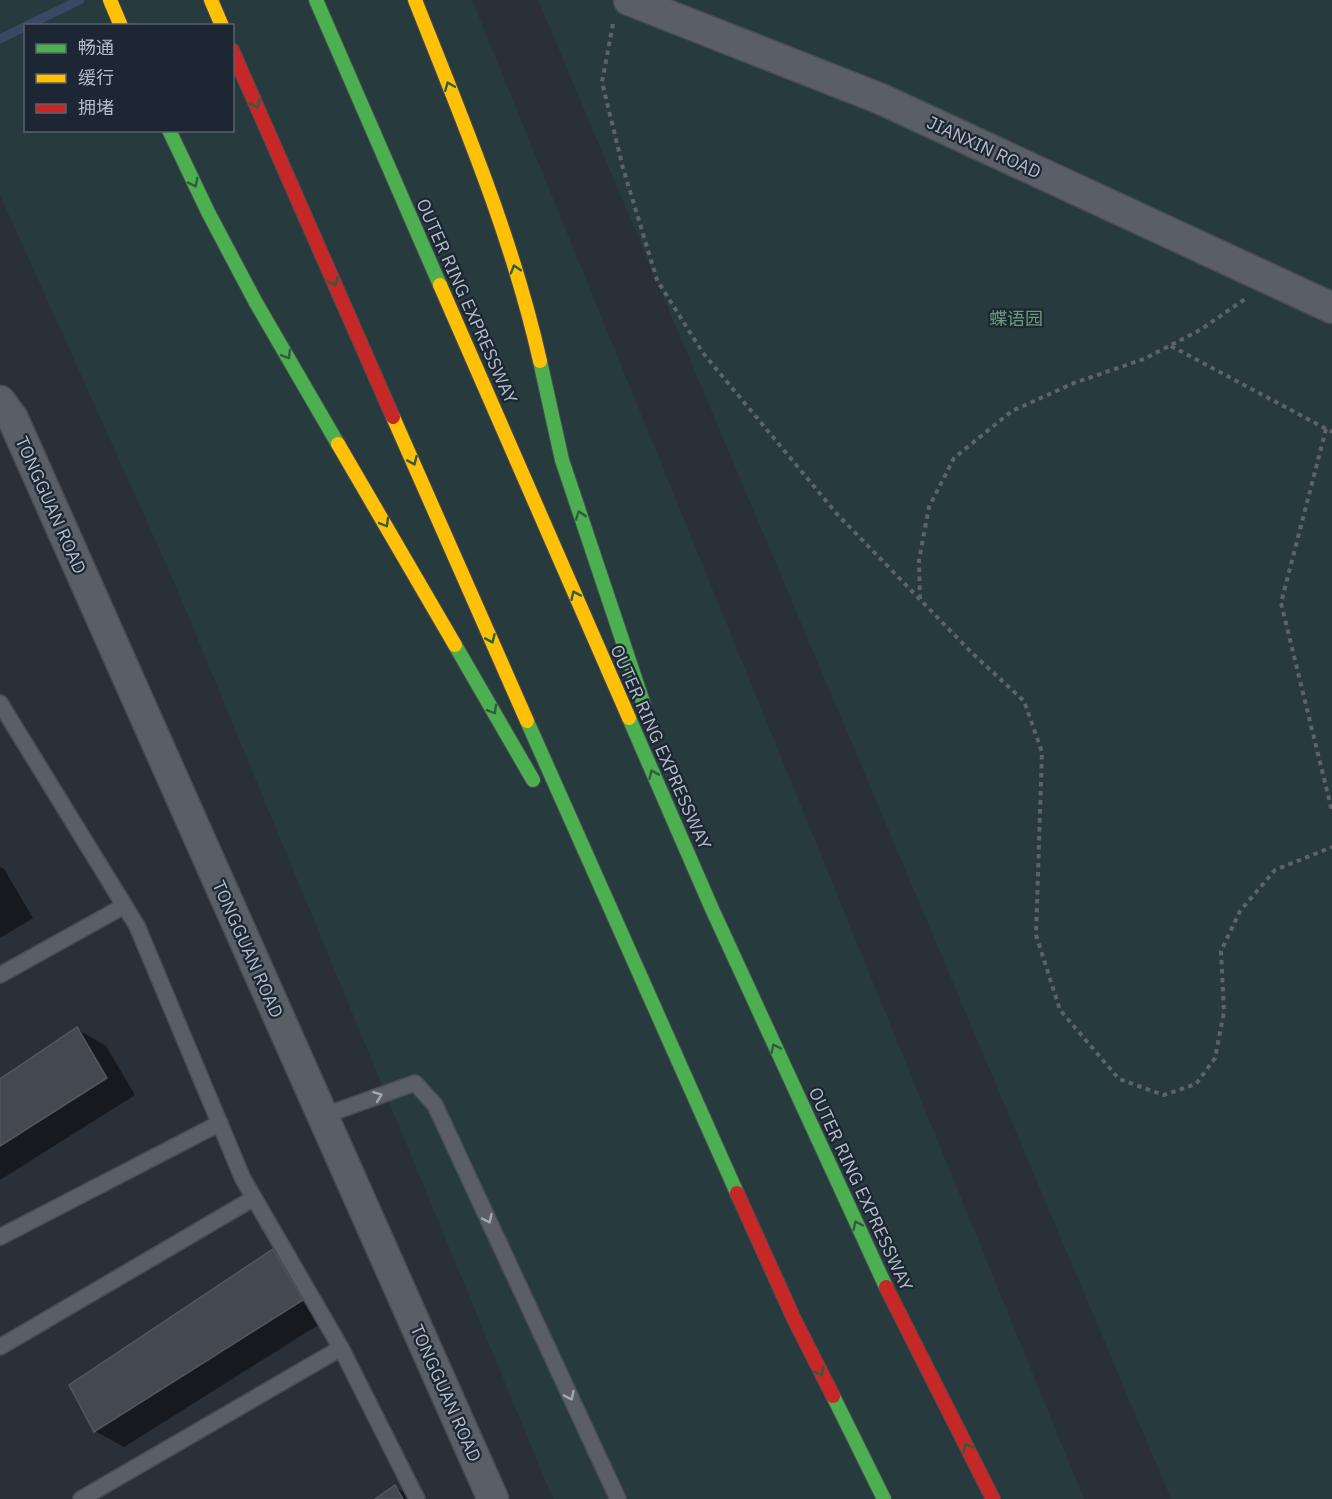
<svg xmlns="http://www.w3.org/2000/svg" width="1332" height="1499" viewBox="0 0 1332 1499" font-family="'IBM Plex Sans','Noto Sans SC',sans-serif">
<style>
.green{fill:#273a3e;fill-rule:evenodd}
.shadow{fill:#0007}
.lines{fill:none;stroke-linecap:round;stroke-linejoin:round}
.stream{stroke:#384963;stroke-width:9}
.building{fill:#444950;stroke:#52575f;stroke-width:1.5}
.lane-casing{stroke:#484c53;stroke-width:18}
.street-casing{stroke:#484c53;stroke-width:33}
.fast-casing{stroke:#474c53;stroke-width:16}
.slow-casing{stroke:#474c53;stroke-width:16}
.jam-casing{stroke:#474c53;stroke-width:16}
.path{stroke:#5d636a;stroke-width:4;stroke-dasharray:4.5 4.5;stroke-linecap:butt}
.lane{stroke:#5a5e66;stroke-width:15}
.street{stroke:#5a5e66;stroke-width:30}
.fast{stroke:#4caf50;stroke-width:14}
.slow{stroke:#ffc107;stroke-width:14}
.jam{stroke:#c62828;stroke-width:14}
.oneway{stroke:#305d3f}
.oneway2{stroke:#a2a9b5}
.labels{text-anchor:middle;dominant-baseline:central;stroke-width:4.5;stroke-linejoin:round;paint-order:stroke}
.street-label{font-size:18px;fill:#b4bcc9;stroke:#1d2633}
.park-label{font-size:18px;fill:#6b9a76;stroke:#1d2633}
</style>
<rect width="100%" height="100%" fill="#2a3038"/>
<path class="green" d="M0,0H472L1084,1499H553L175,584L0,195ZM26,26H232V130H26Z
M538,0H1332V1499H1171Z"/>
<path class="shadow" d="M0,867L4,869L33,918L0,938Z
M77,1029L106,1046L135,1095L0,1180V1080Z
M273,1251L302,1267L331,1317L124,1447L95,1431Z
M395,1487L415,1499H378Z"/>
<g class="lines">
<path class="stream" d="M26,26L80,0
M0,39L26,26"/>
</g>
<path class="building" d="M77,1027L107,1078L0,1146V1079Z
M273,1249L303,1300L94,1432L69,1385Z
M395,1485L403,1499H375Z"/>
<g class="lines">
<defs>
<path id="lane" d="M0,703L137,926L243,1179L341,1348L417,1499
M0,975L124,906
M323,1116L415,1083L435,1105L618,1499
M0,1237L220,1123
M0,1347L254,1198
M81,1499L341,1348"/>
<path id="street" d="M629,0L881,99L1332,308
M0,401L13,419L493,1499"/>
<path id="fast" d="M316,0L440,285
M169,130L208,212L255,301L338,444
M540,361L562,460L644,705
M455,645L533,780
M629,718L712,909L886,1287
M527,721L737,1193
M833,1396L884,1499"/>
<path id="slow" d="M110,0L121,26
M211,0L222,26
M415,0C462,119 512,236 540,361
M440,285L629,718
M393,417L527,721
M338,444L455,645"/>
<path id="jam" d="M232,50L393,417
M737,1193L794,1319L833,1396
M886,1287L993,1499"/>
</defs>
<use href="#lane" class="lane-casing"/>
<use href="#street" class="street-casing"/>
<use href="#fast" class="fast-casing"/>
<use href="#slow" class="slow-casing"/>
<use href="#jam" class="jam-casing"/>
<path class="path" d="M613,24L602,82L623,168L657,280L703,353L837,514L972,653L1024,701L1042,752L1036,935L1060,1010L1119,1079L1164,1095L1196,1084L1215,1058L1224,1012L1221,951L1240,911L1275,870L1332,847
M1171,346L1332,432
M1326,429L1281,603L1332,811
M920,599L919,560L929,507L954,458L1012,411L1074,383L1144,359L1200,330L1245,299"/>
<use href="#lane" class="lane"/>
<use href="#street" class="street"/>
<use href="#fast" class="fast"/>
<use href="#slow" class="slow"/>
<use href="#jam" class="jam"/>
</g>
<defs><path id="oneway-chevron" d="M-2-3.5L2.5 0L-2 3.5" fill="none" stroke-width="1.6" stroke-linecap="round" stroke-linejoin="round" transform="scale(1.5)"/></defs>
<g class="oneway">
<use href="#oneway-chevron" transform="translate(449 86) rotate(-112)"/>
<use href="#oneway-chevron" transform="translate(256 104) rotate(66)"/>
<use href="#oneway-chevron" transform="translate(194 183) rotate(64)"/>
<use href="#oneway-chevron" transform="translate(515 269) rotate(-107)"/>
<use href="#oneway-chevron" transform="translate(334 282) rotate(66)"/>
<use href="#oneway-chevron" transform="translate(287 355) rotate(60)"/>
<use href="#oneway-chevron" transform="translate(413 461) rotate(66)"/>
<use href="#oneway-chevron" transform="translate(580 515) rotate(-109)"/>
<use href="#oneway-chevron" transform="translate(385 523) rotate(60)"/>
<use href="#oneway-chevron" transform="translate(575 595) rotate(-114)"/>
<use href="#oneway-chevron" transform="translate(491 639) rotate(66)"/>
<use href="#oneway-chevron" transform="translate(493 710) rotate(60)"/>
<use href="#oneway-chevron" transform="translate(653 774) rotate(-114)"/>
<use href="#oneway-chevron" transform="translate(775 1048) rotate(-115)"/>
<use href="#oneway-chevron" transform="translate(857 1225) rotate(-115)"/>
<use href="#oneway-chevron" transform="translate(820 1372) rotate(63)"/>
<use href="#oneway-chevron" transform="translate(967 1447) rotate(-117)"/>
</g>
<g class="oneway2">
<use href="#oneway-chevron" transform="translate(378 1096) rotate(-20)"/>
<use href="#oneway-chevron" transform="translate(488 1219) rotate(65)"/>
<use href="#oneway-chevron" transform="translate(570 1396) rotate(65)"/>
</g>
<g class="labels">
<g class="street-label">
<text transform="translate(984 147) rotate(25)">JIANXIN ROAD</text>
<text transform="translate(467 301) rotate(66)">OUTER RING EXPRESSWAY</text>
<text transform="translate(51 505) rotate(66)">TONGGUAN ROAD</text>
<text transform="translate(661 747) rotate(66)">OUTER RING EXPRESSWAY</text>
<text transform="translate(248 949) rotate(66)">TONGGUAN ROAD</text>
<text transform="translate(861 1189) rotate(65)">OUTER RING EXPRESSWAY</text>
<text transform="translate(446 1393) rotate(66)">TONGGUAN ROAD</text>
</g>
<g class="park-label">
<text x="1016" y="318">蝶语园</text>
</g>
</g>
<rect x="24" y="24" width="210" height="108" fill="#1d2633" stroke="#59626f" stroke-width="1.5"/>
<rect x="36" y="44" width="30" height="9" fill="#4caf50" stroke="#59626f" stroke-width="1.5"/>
<text x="78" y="54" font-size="18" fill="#b4bcc9">畅通</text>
<rect x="36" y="74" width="30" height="9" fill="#ffc107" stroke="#59626f" stroke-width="1.5"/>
<text x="78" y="84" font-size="18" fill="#b4bcc9">缓行</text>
<rect x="36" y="104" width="30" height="9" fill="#c62828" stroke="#59626f" stroke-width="1.5"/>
<text x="78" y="114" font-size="18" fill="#b4bcc9">拥堵</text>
</svg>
